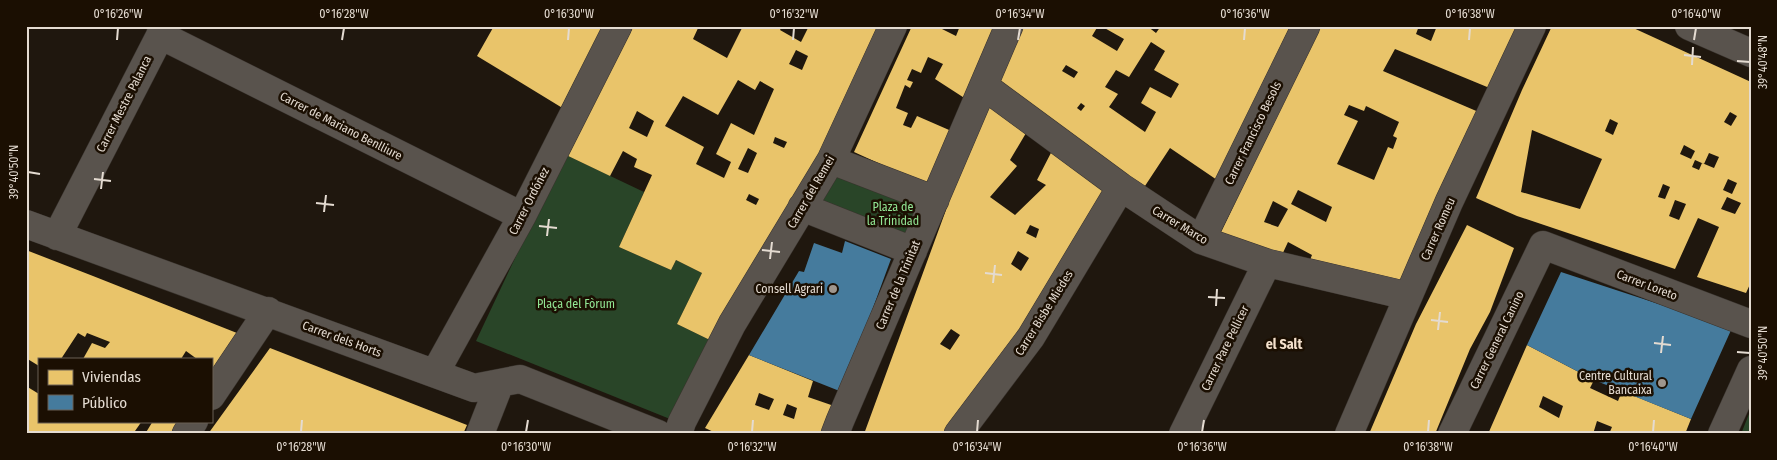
<svg xmlns="http://www.w3.org/2000/svg" width="1777" height="460" viewBox="0 0 1777 460" font-family="'Fira Sans Condensed',sans-serif">
<style>
.green{fill:#294528}
.homes{fill:#e9c46a;fill-rule:evenodd}
.public{fill:#457b9d}
.lines{fill:none;stroke-linecap:round;stroke-linejoin:round}
.minor-casing{stroke:#39332d;stroke-width:29}
.minor{stroke:#59534d;stroke-width:28}
.ticks{fill:none;stroke:#e4dbd1;stroke-width:2}
.poi-dot{fill:#9f968d;stroke:#1b0f02;stroke-width:2}
.labels{text-anchor:middle;dominant-baseline:central;stroke-width:5;stroke-linejoin:round;paint-order:stroke}
.street-label{font-size:12px;fill:#e4dbd1;stroke:#1b0f02}
.park-label{font-size:12px;fill:#92e795;stroke:#1b0f02}
.poi-label{font-size:12px;fill:#e4dbd1;stroke:#1b0f02;text-anchor:end}
.neighbourhood-label{font-size:14px;font-weight:bold;fill:#f4e1cd;stroke:#1b0f02}
.neatline{fill:none;stroke:#e4dbd1;stroke-width:2}
.ticks-label{font-size:12px;text-anchor:middle;fill:#e4dbd1}
</style>
<rect width="100%" height="100%" fill="#1f170e"/>
<path class="green" d="M564,154L644,192L619,247L671,270L676,260L702,273L677,324L716,343L670,419L476,341Z
M831,160L935,200L913,251L802,207Z
M1751,409V434H1741Z"/>
<path class="homes" d="M494,26H612L569,112L477,56Z
M634,26H699L693,39L727,58L743,26H782L780,30L801,42L809,26H884L812,181L716,343L677,324L702,273L676,260L671,270L619,247L652,175L634,167L637,159L623,151L610,176L564,154L582,118ZM796,50L808,56L802,70L789,64ZM738,80L755,90L760,81L774,89L754,135L731,123L716,154L731,162L724,178L696,164L704,147L665,126L683,96L718,115ZM637,111L654,121L647,137L629,128ZM775,137L787,142L784,148L773,143ZM748,148L757,153L748,173L738,169ZM749,194L759,199L756,205L746,200Z
M912,26H936L956,36L960,26H1001L969,101L935,79L943,64L928,57L921,73L912,69L907,80L913,82L910,88L905,85L896,108L908,113L903,125L911,128L917,116L956,133L933,188L854,152Z
M1021,26H1098L1092,36L1117,51L1124,39L1101,26H1147L1156,33L1161,26H1299L1220,182L1170,148L1141,192L997,89ZM1151,42L1165,51L1154,70L1179,84L1171,98L1150,87L1141,103L1156,112L1145,132L1109,107L1118,94L1105,87L1116,70L1129,77ZM1066,65L1078,72L1074,78L1062,71ZM1081,103L1085,106L1081,111L1077,108Z
M1320,26H1419L1416,34L1431,41L1437,26H1521L1492,89L1395,49L1383,71L1481,113L1405,289L1308,265L1312,255L1288,242L1281,257L1218,238ZM1349,105L1364,111L1366,106L1399,122L1393,136L1397,138L1393,149L1388,147L1374,180L1337,164L1358,121L1344,115ZM1298,190L1332,207L1326,222L1291,204ZM1273,201L1288,209L1278,227L1264,222Z
M1552,26H1629L1751,82V282L1746,293L1697,277L1719,227L1698,218L1675,269L1517,216L1476,198L1522,90ZM1730,112L1737,116L1731,126L1724,122ZM1610,119L1618,123L1613,135L1605,131ZM1532,130L1602,159L1580,209L1521,192ZM1684,145L1695,151L1691,159L1680,154ZM1709,153L1719,157L1714,168L1702,163L1699,170L1692,167L1695,160L1704,164ZM1728,179L1737,183L1732,194L1723,190ZM1663,184L1670,187L1665,199L1658,197ZM1727,197L1741,203L1735,214L1721,209ZM1675,200L1686,204L1679,220L1669,216Z
M990,100L1029,128L1010,160L1017,166L990,197L1015,215L1046,185L1037,180L1054,147L1107,185L1021,337L963,413L944,434H864L965,158ZM1030,225L1039,229L1036,238L1026,233ZM1018,251L1029,258L1021,271L1011,264ZM951,329L960,335L950,350L940,344Z
M1467,225L1514,248L1490,312L1470,349L1435,434H1369L1416,324Z
M26,250L93,276L242,335L211,378V359H197L186,351L181,359H83L92,343L105,348L110,342L87,333L85,337L78,333L61,359H39V366L26,358Z
M1527,345L1594,380L1590,388L1618,401L1622,391L1691,419L1685,434H1609L1612,427L1597,421L1593,434H1488ZM1543,396L1563,406L1559,418L1539,407Z
M270,348L467,425L463,434H208Z
M749,355L813,381L808,397L837,407L827,434H718L705,428ZM759,393L774,399L769,410L755,405ZM787,404L797,408L794,419L783,415Z
M26,386L39,394V421H142L135,431L140,434H26Z
M153,421H180L171,434H145Z"/>
<path class="public" d="M845,241L891,259L842,392L749,355L799,271L804,272L814,243L842,253Z
M1561,272L1732,328L1691,419L1594,380L1527,345Z"/>
<g class="lines">
<defs>
<path id="minor" d="M1689,26L1751,53
M160,35L522,216
M984,86L1121,187L1201,240L1267,263L1408,296
M831,160L935,200
M802,207L913,251
M26,224L474,388L520,379L658,434
M57,236L165,26
M1201,240L1306,26
M435,373L522,216L618,26
M211,396L268,311
M186,434L194,421
M480,434L500,383
M678,434L682,422L732,324L831,160L893,26
M835,434L840,421L1009,26
M958,434L1031,337L1121,187
M1183,434L1267,263
M1349,434L1449,202L1532,26
M1452,434L1543,245L1751,324
M1722,434L1751,370"/>
</defs>
<use href="#minor" class="minor-casing"/>
<use href="#minor" class="minor"/>
</g>
<path class="ticks" d="M117,40L118,28M342,40L344,28M568,40L569,28M793,40L794,28M1018,40L1020,28M1244,40L1245,28M1469,40L1470,28M1694,40L1696,28M1684,55L1701,57M1737,61L1750,62M1692,65L1693,47M28,172L40,174M94,179L111,181M101,189L103,172M316,203L334,205M324,212L326,195M539,226L557,228M547,236L549,219M762,250L780,252M770,259L772,242M985,273L1002,275M993,283L995,265M1208,297L1225,298M1216,306L1217,289M1431,320L1448,322M1438,330L1440,312M1654,343L1671,345M1737,352L1750,353M1661,353L1663,336M301,432L302,420M526,432L528,420M752,432L753,420M977,432L978,420M1202,432L1204,420M1428,432L1429,420M1653,432L1654,420"/>
<g class="poi-dot">
<circle cx="833" cy="289" r="5"/>
<circle cx="1662" cy="383" r="5"/>
</g>
<g class="labels">
<g class="street-label">
<text transform="translate(124 104) rotate(-63)">Carrer Mestre Palanca</text>
<text transform="translate(341 126) rotate(27)">Carrer de Mariano Benlliure</text>
<text transform="translate(1253 133) rotate(-64)">Carrer Francisco Besols</text>
<text transform="translate(811 192) rotate(-60)">Carrer del Remei</text>
<text transform="translate(529 201) rotate(-63)">Carrer Ordóñez</text>
<text transform="translate(1180 225) rotate(31)">Carrer Marco</text>
<text transform="translate(1438 229) rotate(-66)">Carrer Romeu</text>
<text transform="translate(898 285) rotate(-67)">Carrer de la Trinitat</text>
<text transform="translate(1647 285) rotate(21)">Carrer Loreto</text>
<text transform="translate(1044 313) rotate(-58)">Carrer Bisbe Miedes</text>
<text transform="translate(342 339) rotate(20)">Carrer dels Horts</text>
<text transform="translate(1497 340) rotate(-64)">Carrer General Canino</text>
<text transform="translate(1225 348) rotate(-64)">Carrer Pare Pellicer</text>
</g>
<g class="park-label">
<text x="893" y="207">Plaza de<tspan x="893" dy="14">la Trinidad</tspan></text>
<text x="576" y="304">Plaça del Fòrum</text>
</g>
<g class="poi-label">
<text x="823" y="289">Consell Agrari</text>
<text x="1652" y="376">Centre Cultural<tspan x="1652" dy="14">Bancaixa</tspan></text>
</g>
<g class="neighbourhood-label">
<text x="1284" y="344">el Salt</text>
</g>
</g>
<rect width="1777" height="460" fill="none" stroke="#1b0f02" stroke-width="55"/>
<rect x="38" y="358" width="175" height="65" fill="#1b0f02" stroke="#6b6155"/>
<rect x="48" y="370" width="25" height="15" fill="#e9c46a" stroke="#6b6155"/>
<text x="82" y="382" font-size="15" fill="#e4dbd1">Viviendas</text>
<rect x="48" y="395" width="25" height="15" fill="#457b9d" stroke="#6b6155"/>
<text x="82" y="408" font-size="15" fill="#e4dbd1">Público</text>
<rect x="28" y="28" width="1722" height="404" class="neatline"/>
<g class="ticks-label">
<text x="118" y="18">0°16'26"W</text>
<text x="344" y="18">0°16'28"W</text>
<text x="569" y="18">0°16'30"W</text>
<text x="794" y="18">0°16'32"W</text>
<text x="1020" y="18">0°16'34"W</text>
<text x="1245" y="18">0°16'36"W</text>
<text x="1470" y="18">0°16'38"W</text>
<text x="1696" y="18">0°16'40"W</text>
<text transform="translate(1763 62) rotate(-90)" y="4">39°40'48"N</text>
<text transform="translate(14 172) rotate(-90)" y="4">39°40'50"N</text>
<text transform="translate(1763 353) rotate(-90)" y="4">39°40'50"N</text>
<text x="301" y="451">0°16'28"W</text>
<text x="526" y="451">0°16'30"W</text>
<text x="752" y="451">0°16'32"W</text>
<text x="977" y="451">0°16'34"W</text>
<text x="1202" y="451">0°16'36"W</text>
<text x="1428" y="451">0°16'38"W</text>
<text x="1653" y="451">0°16'40"W</text>
</g>
</svg>
